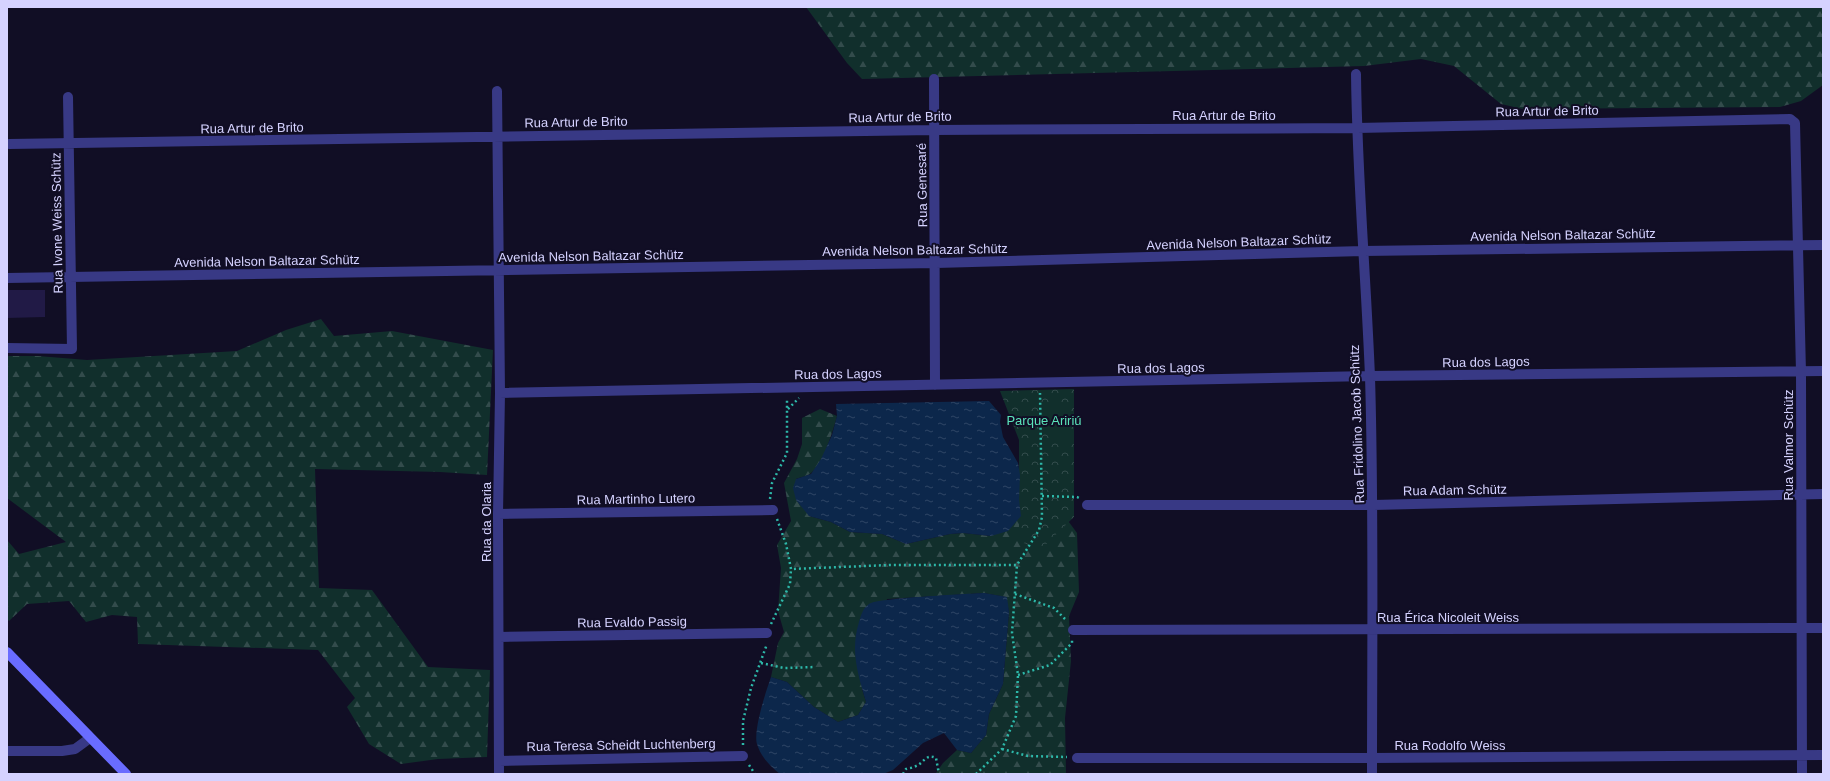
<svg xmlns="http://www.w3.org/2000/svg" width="1830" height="781" viewBox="0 0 1830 781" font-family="Helvetica,sans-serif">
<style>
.forest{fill:url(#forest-firs)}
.park{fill:url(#park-crowns)}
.pitch{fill:#112f2c}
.water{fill:url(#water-ripples)}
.building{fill:#211a46}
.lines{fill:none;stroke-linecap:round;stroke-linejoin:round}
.path{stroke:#2db8a9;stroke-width:2.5;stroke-dasharray:2 3;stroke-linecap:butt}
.minor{stroke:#383985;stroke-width:10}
.secondary{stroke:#696cff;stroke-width:10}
.labels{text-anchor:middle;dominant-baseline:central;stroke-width:4;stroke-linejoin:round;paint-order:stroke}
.street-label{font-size:13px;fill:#d5d2ff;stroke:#110e25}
.park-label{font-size:13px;fill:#5be2ba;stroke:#110e25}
</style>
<defs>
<pattern id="forest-firs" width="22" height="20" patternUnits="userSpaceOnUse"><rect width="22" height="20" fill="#112f2c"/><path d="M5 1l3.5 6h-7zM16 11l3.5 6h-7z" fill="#334c4c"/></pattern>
<pattern id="park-crowns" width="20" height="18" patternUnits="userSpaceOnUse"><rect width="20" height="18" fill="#112f2c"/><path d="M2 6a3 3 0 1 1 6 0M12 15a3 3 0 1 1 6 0" fill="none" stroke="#334c4c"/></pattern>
<pattern id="water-ripples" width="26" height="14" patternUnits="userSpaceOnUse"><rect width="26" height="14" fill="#0c274b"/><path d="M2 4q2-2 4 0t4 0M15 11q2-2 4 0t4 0" fill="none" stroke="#2e4566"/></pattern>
</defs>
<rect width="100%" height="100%" fill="#110e25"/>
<path class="forest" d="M806,7H1823V85L1801,101L1780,107L1523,109L1501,104L1454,66L1421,59L1364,66L862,79L847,63Z
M321,319L334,336L392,331L493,350L487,475L440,472L315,469L319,588L372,590L428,667L490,670L487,757L438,759L401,764L369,744L347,707L355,698L318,650L138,644L137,617L112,615L86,622L69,601L27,604L9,621L7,619V540L19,554L66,542L7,498V356H38L87,360L237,351L286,330Z
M820,409L837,416C833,431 823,464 811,473C808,476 800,477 796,479L809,516L831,522L850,532L882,534L906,544L950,534L963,533L991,536L1021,516L1063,514L1077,533L1079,592L1069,616L1071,661L1065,718L1066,774L936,773L943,763L957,750L971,753L986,735L989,714L1003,684L1009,612L1006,597L984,593L887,599L862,689L866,702L858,715L838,722L814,707L787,682L771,677L778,643L784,632L778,611L781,568L777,545L791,521L784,483L797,459L802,444V418Z"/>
<path class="park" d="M1074,389V517L1040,550L1019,541V440L1000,391Z"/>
<path class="pitch" d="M1049,403H1071V441H1049Z"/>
<path class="water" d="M989,401L1001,415L1000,422L1003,437L1018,463L1020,475L1019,500L1021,516L1008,531L991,536L963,533L950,534L906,544L882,534L850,532L831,522L809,516L796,500L793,488L796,479L811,474L821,459L832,435L837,416L836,404Z
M984,593L1007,597L1009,612L1003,684L989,714L986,735L971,753L957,750L944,733L923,743L893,770L883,774H780C770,766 761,757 757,744C753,731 766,691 771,677L787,682L814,707L838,722L858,715L866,702C858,674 850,651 859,622C861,615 863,608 869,604C876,598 968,594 984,593Z"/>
<path class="building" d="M7,290H45V317L7,318Z"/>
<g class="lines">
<path class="path" d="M788,409L799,398
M1042,496L1077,497L1079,498
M770,499L772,483L787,453V398
M777,519L786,544L791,569L890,565H1017L1039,530L1042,517L1040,393
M1015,594L1054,608L1067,621
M771,624L790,584L791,569
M761,663L784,668L815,667
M1018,675L1050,665L1072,643V640
M743,745V721L751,688L767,644
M1002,749L1028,756L1067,757
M749,765L755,774
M903,774L906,769C909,768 913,768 916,766C924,763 926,753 936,758L939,774
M976,774L1002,749L1016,716L1018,675L1012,633L1017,565"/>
<path class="minor" d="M1356,74C1357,175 1366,276 1370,377C1374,509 1372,641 1372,774
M934,79L935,385
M497,91L500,393L498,514L499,774
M9,144L934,130L1357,128L1790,119L1795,123L1801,372L1802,774
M7,278L936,263L1363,251L1823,245
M7,348L72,349L68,97
M500,393L1370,376L1823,371
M1087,505H1373L1823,494
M498,514L773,510
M1073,630L1823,628
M499,637L767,633
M7,751H62L75,749L90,738
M1077,758H1372L1823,755
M499,761L743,756"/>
<path class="secondary" d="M7,652L126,774"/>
</g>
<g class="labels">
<g class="street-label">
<text transform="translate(1547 111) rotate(-1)">Rua Artur de Brito</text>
<text x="1224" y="115">Rua Artur de Brito</text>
<text transform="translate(900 117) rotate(-1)">Rua Artur de Brito</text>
<text transform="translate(576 122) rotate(-1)">Rua Artur de Brito</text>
<text transform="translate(252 128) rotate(-1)">Rua Artur de Brito</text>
<text transform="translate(922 185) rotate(-91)">Rua Genesaré</text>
<text transform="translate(57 223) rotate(-91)">Rua Ivone Weiss Schütz</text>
<text transform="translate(1563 235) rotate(-1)">Avenida Nelson Baltazar Schütz</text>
<text transform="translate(1239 242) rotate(-2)">Avenida Nelson Baltazar Schütz</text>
<text transform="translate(915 250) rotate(-1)">Avenida Nelson Baltazar Schütz</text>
<text transform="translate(591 256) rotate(-1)">Avenida Nelson Baltazar Schütz</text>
<text transform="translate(267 261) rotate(-1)">Avenida Nelson Baltazar Schütz</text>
<text transform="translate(1486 362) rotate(-1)">Rua dos Lagos</text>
<text transform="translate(1161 368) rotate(-1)">Rua dos Lagos</text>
<text transform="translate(838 374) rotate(-1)">Rua dos Lagos</text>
<text transform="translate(1357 424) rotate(-92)">Rua Fridolino Jacob Schütz</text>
<text transform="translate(1788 445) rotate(-90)">Rua Valmor Schütz</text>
<text transform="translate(1455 490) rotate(-1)">Rua Adam Schütz</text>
<text transform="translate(636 499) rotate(-1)">Rua Martinho Lutero</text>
<text transform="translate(486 522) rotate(-90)">Rua da Olaria</text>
<text x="1448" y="617">Rua Érica Nicoleit Weiss</text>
<text transform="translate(632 622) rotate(-1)">Rua Evaldo Passig</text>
<text transform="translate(621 745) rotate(-1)">Rua Teresa Scheidt Luchtenberg</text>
<text x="1450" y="745">Rua Rodolfo Weiss</text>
</g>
<g class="park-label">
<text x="1044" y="420">Parque Aririú</text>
</g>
</g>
<rect width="1830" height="781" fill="none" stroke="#d5d2ff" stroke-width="16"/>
</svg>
